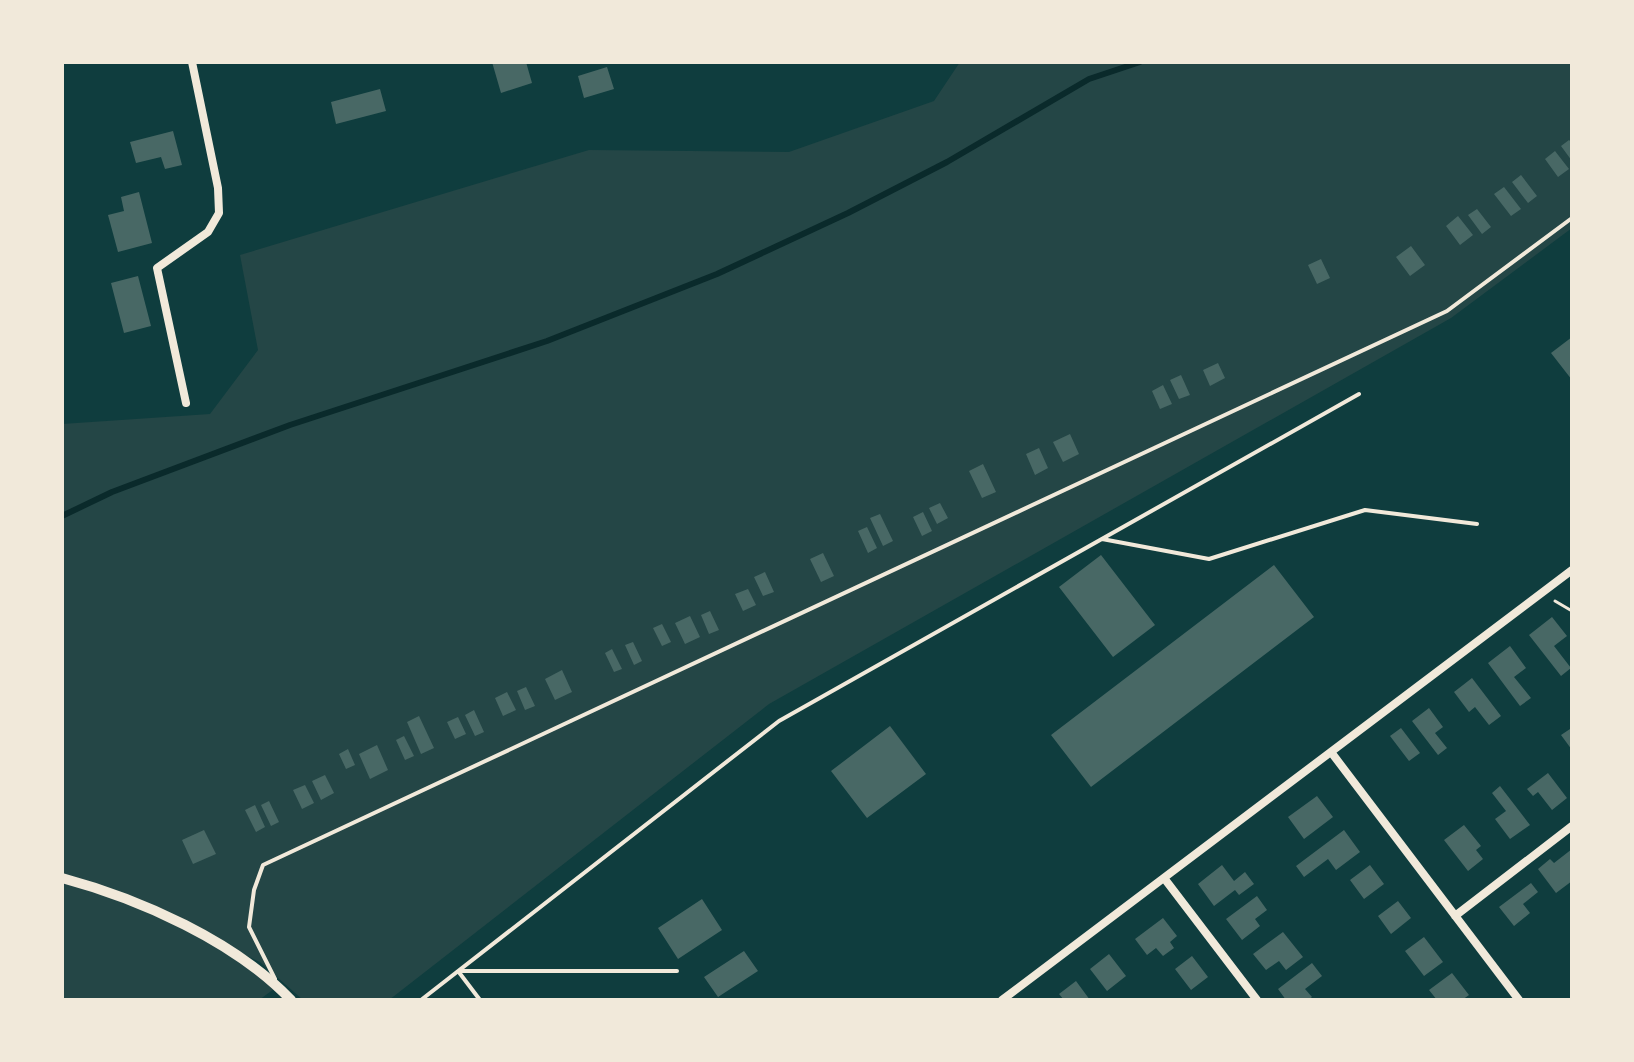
<svg xmlns="http://www.w3.org/2000/svg" width="1634" height="1062" viewBox="0 0 1634 1062" font-family="'Fira Sans Condensed',sans-serif">
<style>
.green{fill:#244646}
.lines{fill:none;stroke-linecap:round;stroke-linejoin:round}
.stream{stroke:#0a2a2b;stroke-width:6}
.building{fill:#486865}
.path{stroke:#f1e9da;stroke-width:3}
.service{stroke:#f1e9da;stroke-width:4}
.minor{stroke:#f1e9da;stroke-width:8}
.tertiary{stroke:#f1e9da;stroke-width:10}
</style>
<rect width="100%" height="100%" fill="#0f3d3e"/>
<path class="green" d="M960,62H1572V228L1451,318L769,704L389,1000H303L260,962L221,944L278,986L259,1000H62V424L210,414L258,350L240,255L589,150L789,152L934,101Z"/>
<g class="lines">
<path class="stream" d="M62,516L112,492L290,425L547,341L717,274L848,213L947,162L1089,79L1140,62"/>
</g>
<path class="building" d="M492,62H526L532,83L501,93Z
M607,67L614,89L584,98L578,76Z
M380,89L386,111L336,124L331,102Z
M173,131L182,165L165,169L161,157L136,163L130,142Z
M1569,140L1572,143V161L1561,146Z
M1555,151L1569,169L1558,177L1545,159Z
M1521,175L1537,196L1528,203L1512,182Z
M1504,187L1521,209L1511,216L1494,194Z
M139,192L152,243L118,252L108,215L124,211L121,197Z
M1477,209L1491,227L1482,234L1468,215Z
M1458,216L1473,235L1460,245L1446,226Z
M1411,246L1425,265L1410,276L1396,257Z
M1321,259L1330,278L1317,284L1308,265Z
M138,276L151,326L124,333L111,283Z
M1572,337V380L1551,353Z
M1218,363L1225,378L1210,386L1203,370Z
M1181,375L1190,395L1179,399L1170,380Z
M1163,385L1172,404L1160,409L1152,391Z
M1070,434L1079,454L1063,462L1053,442Z
M1039,448L1048,468L1035,475L1026,454Z
M983,464L996,492L982,498L969,471Z
M940,503L948,518L937,524L929,508Z
M923,512L932,531L922,536L913,517Z
M880,514L893,541L883,546L870,518Z
M867,527L877,548L868,553L858,531Z
M823,553L834,576L821,582L810,559Z
M1101,555L1155,625L1113,657L1059,587Z
M1274,565L1314,617L1091,787L1051,735Z
M765,572L774,592L763,596L754,577Z
M748,589L756,605L743,611L735,594Z
M710,611L719,630L709,634L701,615Z
M690,616L700,637L685,644L675,623Z
M1552,617L1567,636L1554,646L1571,668L1561,676L1529,635Z
M662,624L671,642L662,646L653,628Z
M633,642L642,661L634,665L625,645Z
M1510,646L1526,668L1514,677L1531,698L1520,706L1488,663Z
M612,649L622,669L614,672L605,653Z
M562,670L572,692L555,700L545,679Z
M1472,678L1501,716L1489,725L1475,707L1469,712L1454,692Z
M526,687L535,706L525,710L517,691Z
M507,692L516,710L503,716L495,698Z
M1429,708L1443,727L1435,733L1447,748L1438,755L1412,721Z
M474,710L484,732L475,736L465,715Z
M419,716L434,748L421,754L407,722Z
M458,717L466,734L455,739L447,722Z
M890,726L926,774L867,818L831,771Z
M1401,728L1420,753L1409,761L1390,736Z
M1570,729L1572,731V750L1561,735Z
M404,736L414,756L405,760L396,740Z
M377,745L388,770L370,779L359,754Z
M348,749L355,765L346,769L339,754Z
M1548,773L1567,798L1552,810L1538,792L1533,796L1527,789Z
M325,775L334,793L321,800L312,781Z
M305,785L314,803L302,809L293,790Z
M1500,786L1530,825L1510,839L1495,819L1506,811L1492,793Z
M1317,796L1333,817L1304,839L1288,817Z
M269,801L279,822L271,826L261,805Z
M255,805L265,827L256,832L245,810Z
M1464,825L1481,846L1476,850L1483,859L1468,871L1444,840Z
M204,830L216,854L193,864L182,840Z
M1344,830L1360,852L1336,870L1328,859L1304,877L1296,866Z
M1572,849V881L1556,893L1538,869L1550,859L1554,863Z
M1222,865L1234,881L1245,872L1254,884L1239,895L1235,890L1214,906L1198,884Z
M1370,865L1384,884L1364,899L1350,880Z
M1531,883L1538,892L1523,904L1530,913L1514,926L1499,907Z
M1257,896L1267,910L1255,919L1260,926L1242,940L1226,919Z
M702,899L722,930L678,959L658,928Z
M1398,901L1411,918L1391,934L1378,916Z
M1163,918L1177,936L1170,942L1174,948L1163,956L1156,948L1147,955L1135,939Z
M1283,932L1303,957L1286,970L1279,961L1266,970L1253,954Z
M1424,937L1443,962L1424,976L1405,951Z
M744,951L758,971L718,997L704,977Z
M1109,954L1126,976L1107,991L1090,969Z
M1192,956L1208,977L1191,990L1175,969Z
M1312,963L1322,976L1305,989L1312,997L1308,1000H1286L1278,989Z
M1452,973L1469,995L1462,1000H1437L1429,990Z
M1076,981L1090,1000H1064L1059,994Z"/>
<g class="lines">
<path class="path" d="M1555,601L1572,611"/>
<path class="service" d="M1102,539L1209,559L1365,510L1477,524
M458,971L480,1000
M461,971H677
M275,979L249,927L254,890L263,865L1447,311L1572,218
M421,1000L779,721L1359,394"/>
<path class="minor" d="M186,403L157,268L208,232L219,213L218,188L192,62
M1331,752L1519,1000
M1164,878L1257,1000
M1455,916L1572,826
M1002,1000L1572,570"/>
<path class="tertiary" d="M62,878C140,899 235,941 291,1000"/>
</g>
<rect width="1634" height="1062" fill="none" stroke="#f1e9da" stroke-width="128"/>
</svg>
